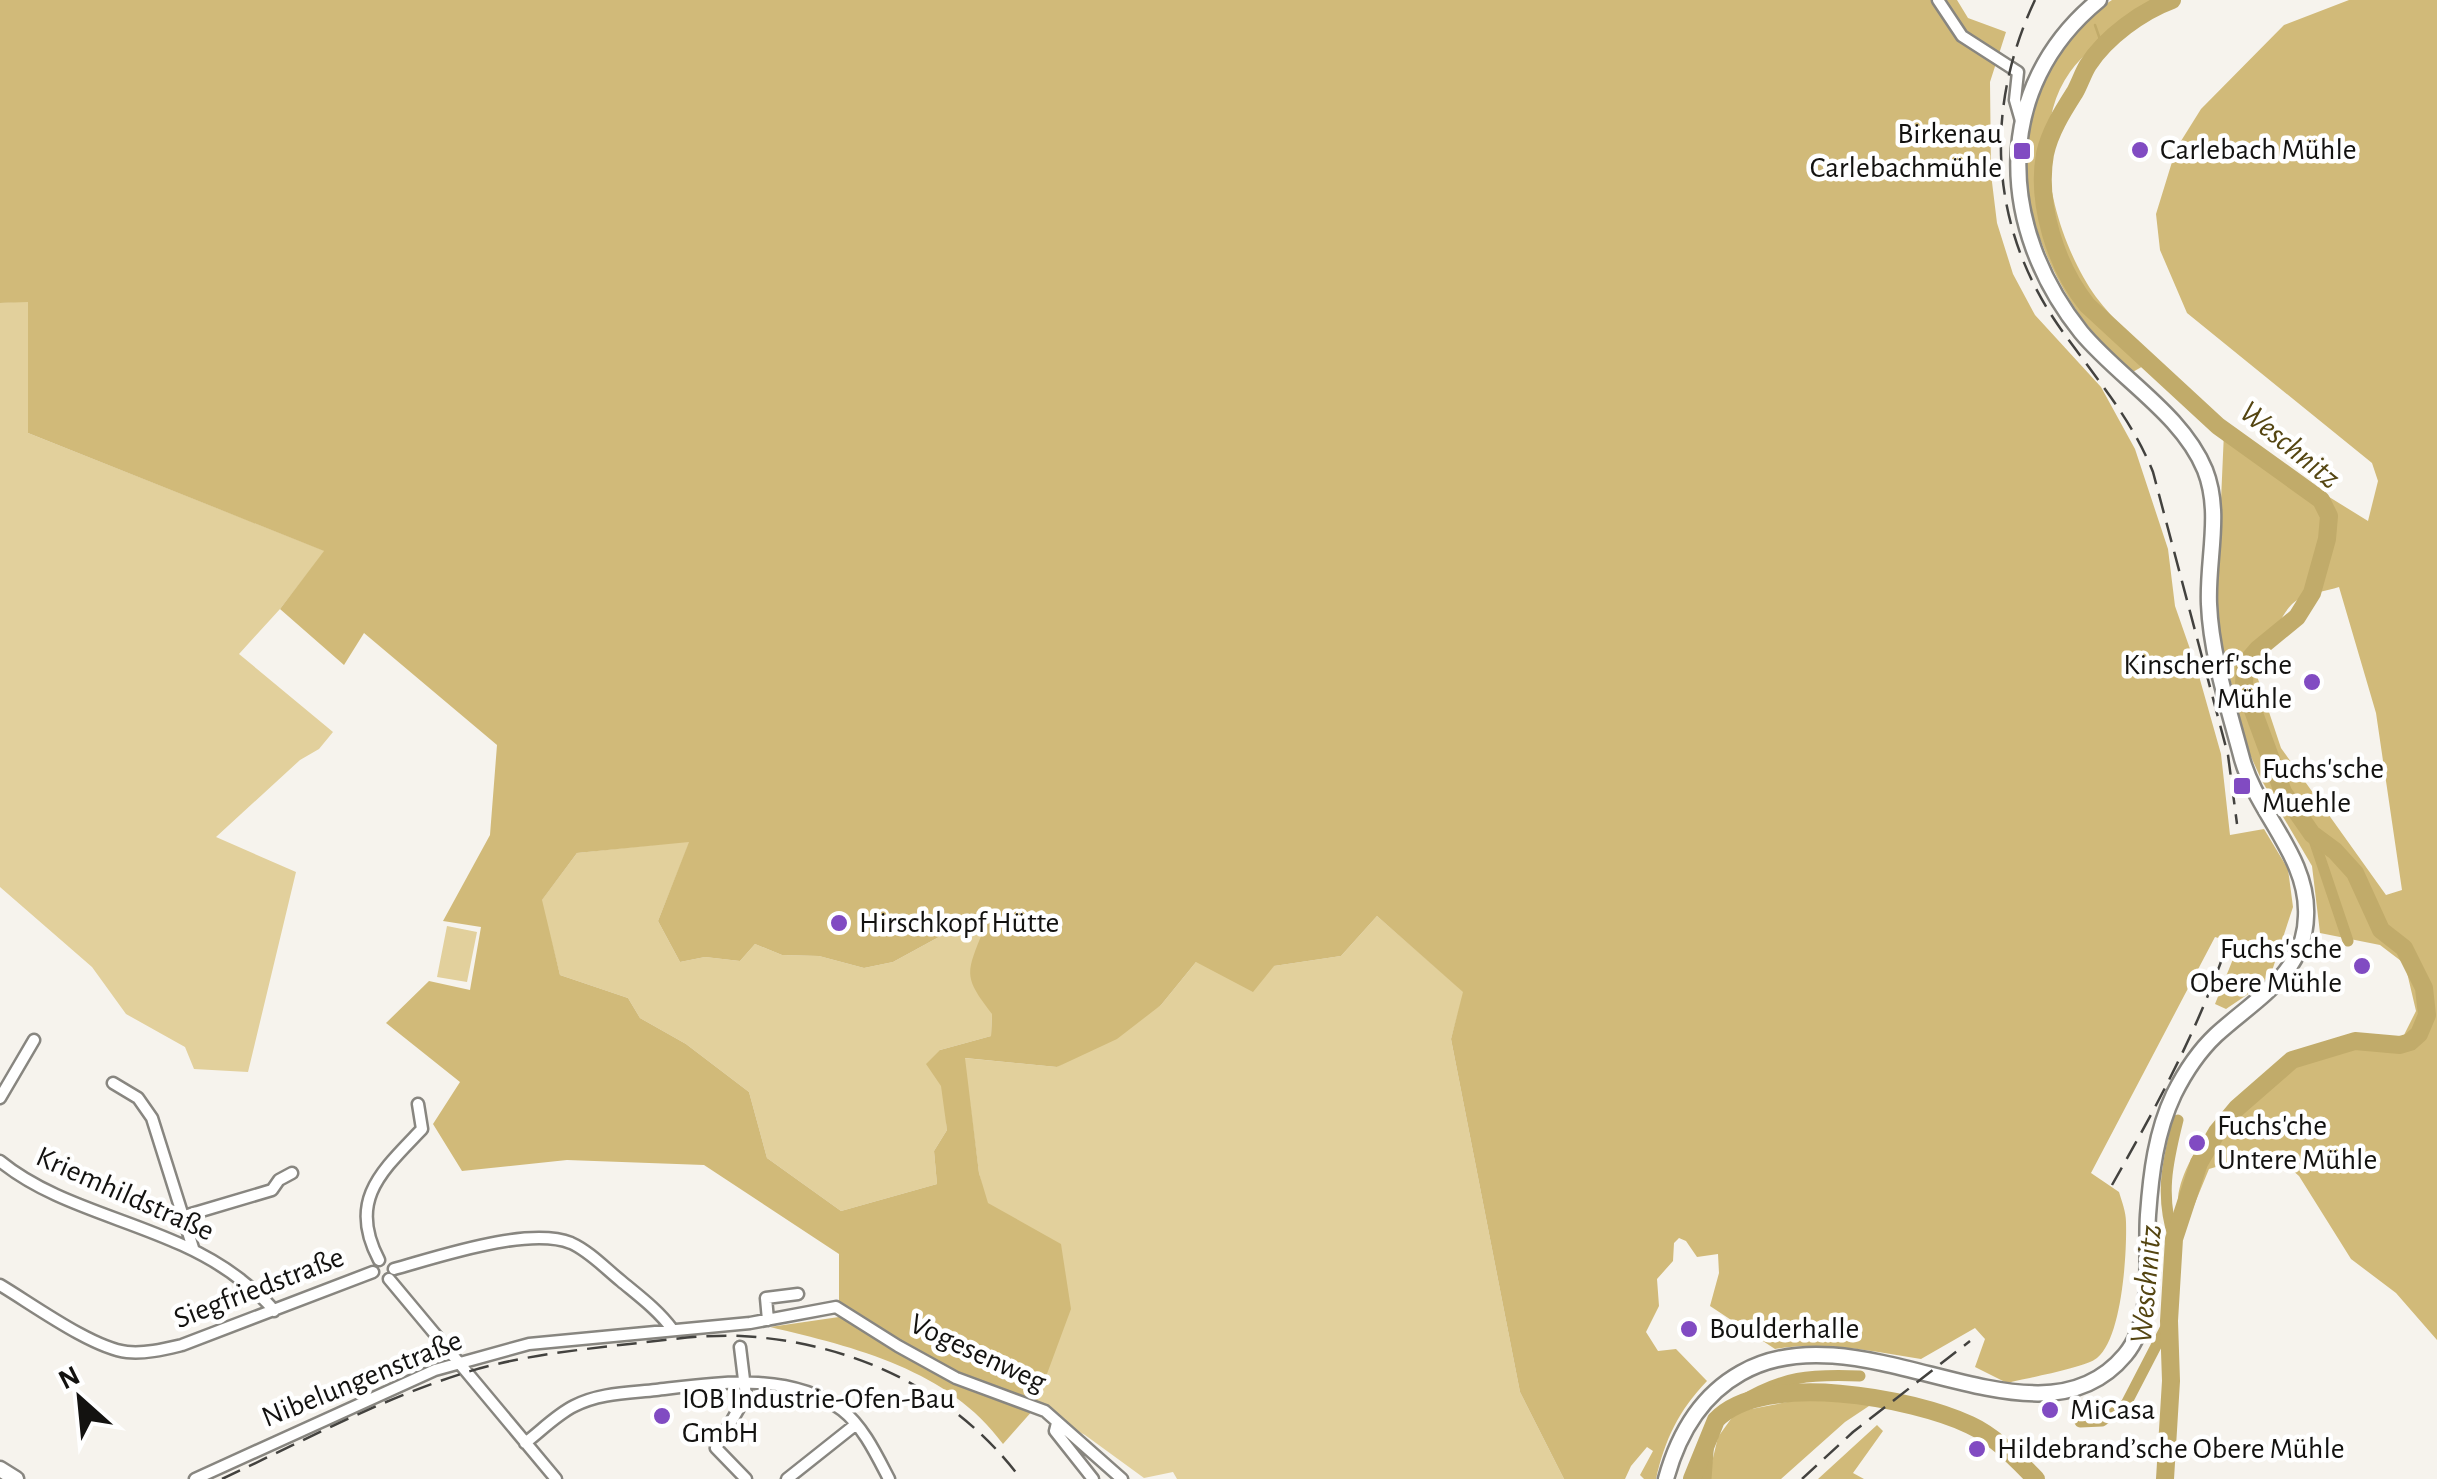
<svg xmlns="http://www.w3.org/2000/svg" width="2437" height="1479" viewBox="0 0 2437 1479" font-family="'Alegreya Sans',sans-serif">
<style>
.green{fill:#e2d09c}
.forest{fill:#d1ba79;fill-rule:evenodd}
.lines{fill:none;stroke-linecap:round;stroke-linejoin:round}
.stream{stroke:#c1ab6a;stroke-width:2.5}
.canal{stroke:#c1ab6a;stroke-width:11}
.river{stroke:#c1ab6a;stroke-width:18}
.minor-casing{stroke:#888680;stroke-width:15}
.secondary-casing{stroke:#888680;stroke-width:19}
.minor{stroke:#fff;stroke-width:10}
.secondary{stroke:#fff;stroke-width:14}
.rail{stroke:#43423f;stroke-width:2.5;stroke-dasharray:20 10;stroke-linecap:butt}
.poi-dot{fill:#814bc2;stroke:#fff;stroke-width:4}
.labels{text-anchor:middle;dominant-baseline:central;stroke-width:9;stroke-linejoin:round;paint-order:stroke}
.poi-label{font-size:30px;fill:#131210;stroke:#fff;text-anchor:start}
.street-label{font-size:30px;fill:#131210;stroke:#fff}
.water-label{font-size:32px;font-style:italic;fill:#544511;stroke:#fff}
</style>
<rect width="100%" height="100%" fill="#f6f3ed"/>
<path class="green" d="M28,301V433L325,551L280,609L239,654L333,732L319,749L300,760L216,837L296,872L248,1072L194,1069L185,1047L126,1014L92,967L0,887V303Z
M690,841L658,921L680,962L705,957L740,961L755,944L782,955L819,956L864,968L893,962L948,932L984,931L992,1014L991,1036L940,1050L947,1130L934,1151L937,1184L841,1211L767,1158L749,1092L686,1044L640,1018L628,998L560,975L541,901L577,853Z
M1377,916L1464,992L1451,1039L1520,1392L1564,1479H1177L1173,1472L1144,1478L1085,1435L1034,1409L979,1173L964,1058L1057,1067L1161,1005L1196,962L1274,966L1341,956Z
M447,926L477,932L467,982L437,977Z"/>
<path class="forest" d="M0,0H1957L1968,18L2006,32L1990,82L1991,174L1997,223L2013,274L2035,315L2101,387L2135,449L2168,549L2175,606L2197,669L2221,754L2230,835L2264,829L2288,869L2293,907L2269,980L2226,1009L2215,1004L2239,944L2215,937L2091,1173L2119,1192C2122,1202 2126,1212 2126,1222C2127,1254 2122,1338 2097,1358C2085,1368 2026,1378 2007,1383L1975,1367L1985,1339L1975,1328L1921,1359C1871,1351 1825,1341 1775,1349L1710,1306L1719,1273L1718,1254L1697,1257L1686,1241L1679,1238L1674,1243L1673,1261L1657,1279L1659,1306L1646,1332L1658,1351L1676,1349L1707,1381C1679,1410 1665,1439 1656,1479H1644L1640,1475L1653,1451L1647,1447L1631,1466L1625,1479H1564L1520,1392L1451,1039L1463,992L1377,916L1341,956L1274,966L1253,992L1196,962L1161,1005L1117,1039L1057,1067L965,1058L979,1173L988,1203L1061,1244L1071,1309L1034,1409L1003,1444C949,1370 855,1347 770,1327L839,1317V1254L704,1165L567,1160L462,1171L433,1124L460,1082L386,1023L429,981L470,990L481,927L443,921L490,835L497,745L364,633L344,665L280,609L324,551L28,433V302L0,303ZM689,842L658,921L680,962L705,957L740,961L755,944L782,955L819,956L864,968L893,962L948,932L983,931C966,974 963,976 992,1014L991,1036L940,1050L926,1064L941,1086L947,1130L934,1151L937,1184L841,1211L767,1158L749,1092L686,1044L640,1018L628,998L560,975L542,900L577,853Z
M2112,0H2178C2139,16 2096,37 2070,72C2025,134 2056,241 2096,297C2113,319 2134,340 2152,361L2131,373C2110,350 2087,329 2071,302C2023,224 2004,135 2059,56C2074,34 2090,13 2112,0Z
M2349,0H2437V1340L2396,1293L2351,1259L2299,1176L2270,1151L2209,1169L2181,1237C2180,1225 2177,1210 2178,1198C2184,1148 2244,1084 2287,1062C2320,1044 2365,1043 2402,1039L2416,1011L2405,964L2380,945L2320,933L2312,866L2262,781L2247,748L2219,633L2217,592L2224,432L2368,521L2378,481L2372,463L2187,313L2160,250L2156,214L2176,149L2201,109L2284,25ZM2339,587L2376,713L2402,890L2386,895L2281,748L2257,676C2268,654 2278,610 2299,599C2311,593 2326,591 2339,587Z
M1808,1398L1875,1402L1845,1422L1781,1479H1708L1718,1437L1736,1412Z
M1877,1425L1883,1431L1853,1473L1864,1479H1818Z"/>
<g class="lines">
<path class="stream" d="M2095,25L2103,48"/>
<path class="canal" d="M2312,834L2348,941
M2174,1239C2160,1196 2167,1164 2178,1120
M1740,1402C1783,1376 1810,1374 1860,1376
M2080,1422L2102,1421L2126,1404L2169,1321
M1706,1479L1709,1439"/>
<path class="river" d="M1692,1479L1716,1420C1764,1370 1913,1398 1970,1425C1996,1437 2016,1459 2036,1479
M2165,1479L2171,1381L2169,1321L2174,1239L2199,1163L2217,1132L2237,1108L2292,1060L2355,1041L2400,1045L2410,1042L2419,1034L2427,1015L2424,988L2404,948L2381,930L2355,873L2335,851L2312,834L2283,792L2244,686L2245,664L2258,649L2297,617L2312,593L2327,539L2329,516L2321,500L2218,426L2087,305C2056,266 2036,204 2045,154C2050,131 2063,111 2075,92C2080,83 2083,73 2088,65C2106,37 2142,11 2172,0"/>
<defs>
<path id="minor" d="M1938,0L1962,36L2018,72L2015,100L2021,121
M113,1083L138,1098L152,1118L193,1248
M0,1098L34,1040
M0,1161C67,1216 169,1223 241,1280C253,1290 265,1298 274,1311
M181,1217L272,1190L279,1180L292,1173
M379,1260C347,1200 382,1171 422,1129L418,1104
M394,1269C438,1257 528,1226 571,1243C589,1251 605,1268 621,1281C639,1296 658,1310 672,1329
M389,1279L556,1479
M0,1285C32,1304 92,1348 127,1352C145,1354 165,1349 182,1345L373,1272
M768,1320L766,1298L798,1294
M740,1347L746,1396L716,1448L746,1479
M1057,1423L1055,1431L1093,1479
M525,1443C541,1431 556,1415 574,1406C599,1393 628,1393 656,1390C716,1383 789,1371 842,1410C863,1426 877,1456 889,1479
M195,1479L435,1370L529,1344L750,1323L836,1307L898,1346L956,1378L1045,1411L1122,1479
M787,1479L855,1425"/>
<path id="secondary" d="M0,1469L16,1479
M1666,1479C1678,1435 1700,1396 1741,1373C1862,1304 2036,1462 2125,1355C2156,1318 2145,1259 2148,1215C2151,1173 2156,1132 2174,1094C2185,1072 2198,1052 2216,1035C2254,1000 2305,974 2306,916C2309,856 2255,812 2241,755C2228,706 2211,654 2209,604C2207,559 2222,513 2205,470C2182,414 2119,378 2081,332C1998,228 1991,88 2099,0"/>
</defs>
<use href="#minor" class="minor-casing"/>
<use href="#secondary" class="secondary-casing"/>
<use href="#minor" class="minor"/>
<use href="#secondary" class="secondary"/>
<path class="rail" d="M2035,0C1984,108 1989,225 2058,325C2092,374 2130,415 2153,472L2228,755L2237,824
M2112,1185C2153,1113 2194,1037 2222,959
M222,1479C301,1442 381,1399 464,1373C515,1357 568,1351 620,1345C660,1341 701,1334 741,1336C851,1342 954,1389 1021,1479
M1802,1479L1853,1432L1970,1341"/>
</g>
<g class="poi-dot">
<circle cx="2140" cy="150" r="10"/>
<rect x="2012" y="141" width="20" height="20" rx="5"/>
<circle cx="2312" cy="682" r="10"/>
<rect x="2232" y="776" width="20" height="20" rx="5"/>
<circle cx="839" cy="923" r="10"/>
<circle cx="2362" cy="966" r="10"/>
<circle cx="2197" cy="1143" r="10"/>
<circle cx="1689" cy="1329" r="10"/>
<circle cx="2050" cy="1410" r="10"/>
<circle cx="662" cy="1416" r="10"/>
<circle cx="1977" cy="1449" r="10"/>
</g>
<g class="labels">
<g class="poi-label">
<text x="2002" y="134" text-anchor="end">Birkenau<tspan x="2002" dy="34">Carlebachmühle</tspan></text>
<text x="2160" y="150">Carlebach Mühle</text>
<text x="2292" y="665" text-anchor="end">Kinscherf'sche<tspan x="2292" dy="34">Mühle</tspan></text>
<text x="2262" y="769">Fuchs'sche<tspan x="2262" dy="34">Muehle</tspan></text>
<text x="859" y="923">Hirschkopf Hütte</text>
<text x="2342" y="949" text-anchor="end">Fuchs'sche<tspan x="2342" dy="34">Obere Mühle</tspan></text>
<text x="2217" y="1126">Fuchs'che<tspan x="2217" dy="34">Untere Mühle</tspan></text>
<text x="1709" y="1329">Boulderhalle</text>
<text x="682" y="1399">IOB Industrie-Ofen-Bau<tspan x="682" dy="34">GmbH</tspan></text>
<text x="2070" y="1410">MiCasa</text>
<text x="1997" y="1449">Hildebrand’sche Obere Mühle</text>
</g>
<g class="street-label">
<text transform="translate(125 1194) rotate(24)">Kriemhildstraße</text>
<text transform="translate(259 1288) rotate(-21)">Siegfriedstraße</text>
<text transform="translate(978 1353) rotate(25)">Vogesenweg</text>
<text transform="translate(362 1379) rotate(-22)">Nibelungenstraße</text>
</g>
<g class="water-label">
<text transform="translate(2290 445) rotate(39)">Weschnitz</text>
<text transform="translate(2146 1284) rotate(-85)">Weschnitz</text>
</g>
</g>
<g transform="translate(80 1399) rotate(333)" stroke="#ffffff" stroke-width="8" paint-order="stroke">
<path d="M0-8L18 38L0 25L-18 38Z" fill="#131210"/>
<text y="-15" font-size="28" font-weight="bold" text-anchor="middle" fill="#131210">N</text>
</g>
</svg>
